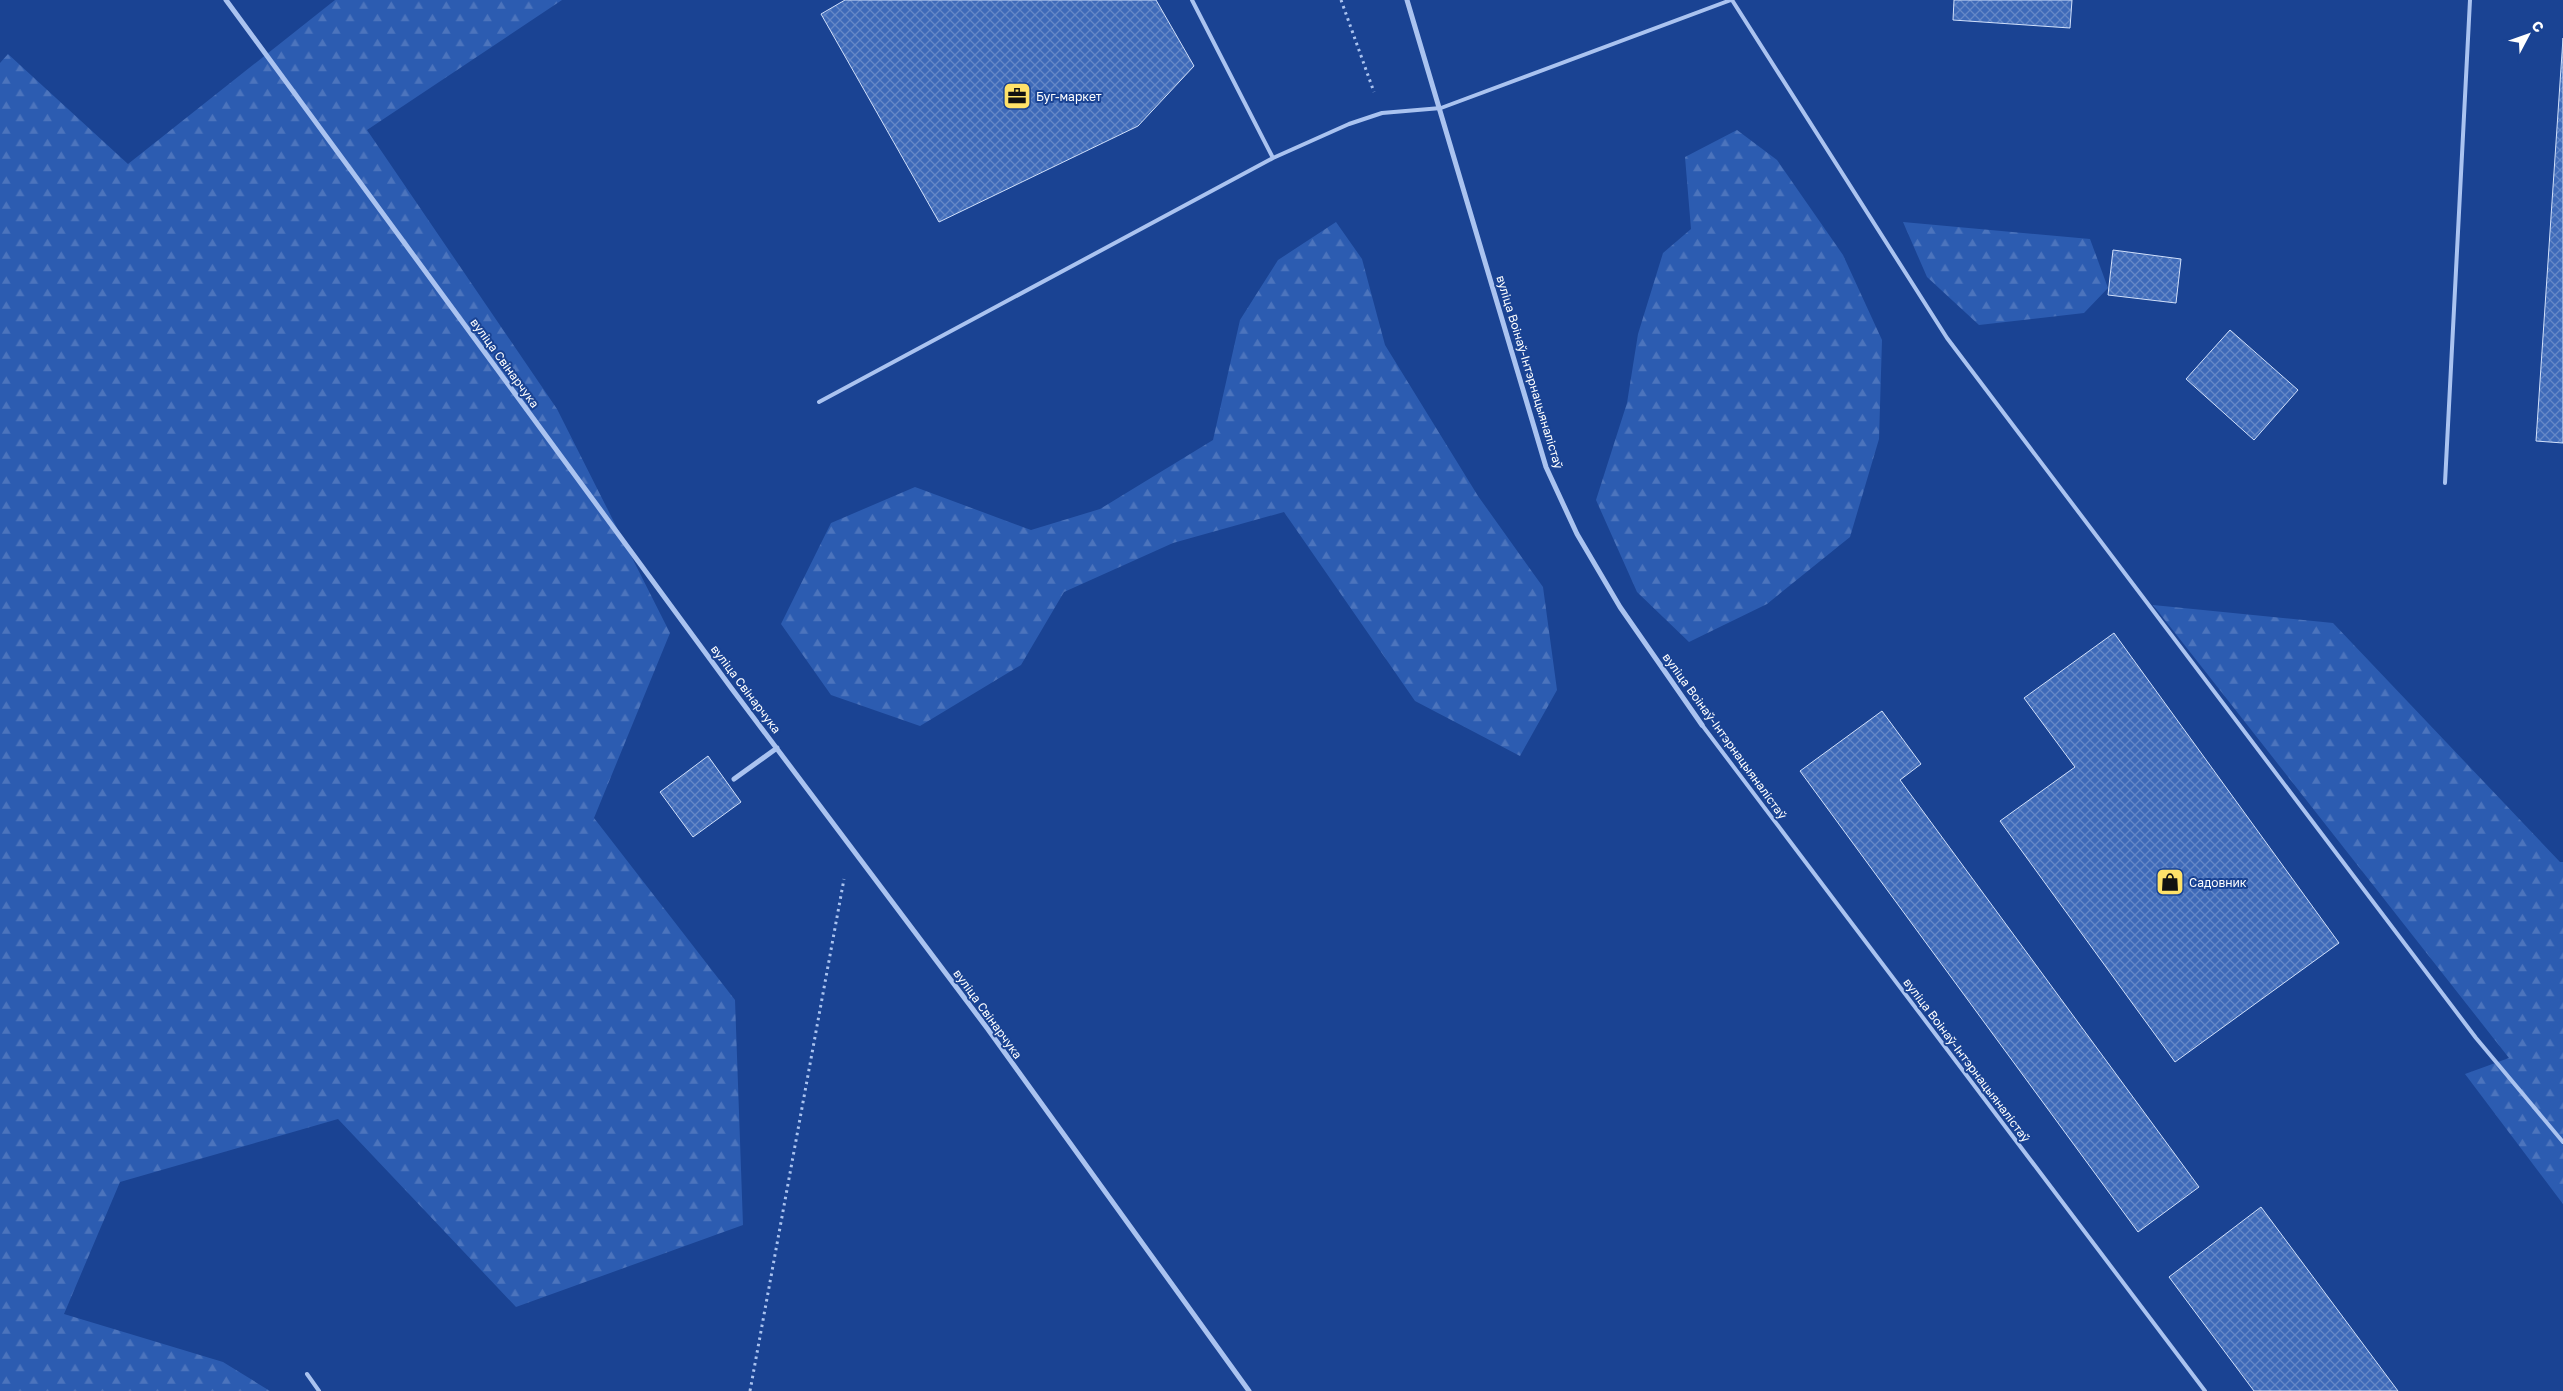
<svg xmlns="http://www.w3.org/2000/svg" width="2563" height="1391" viewBox="0 0 2563 1391" font-family="'Golos Text',sans-serif">
<style>
.forest{fill:url(#forest-firs)}
.building{fill:url(#building-cross-hatch);stroke:#d1e0fb}
.lines{fill:none;stroke-linecap:round;stroke-linejoin:round}
.path{stroke:#aac3f0;stroke-width:3;stroke-dasharray:2.5 4;stroke-linecap:butt}
.service{stroke:#aac3f0;stroke-width:4}
.minor{stroke:#aac3f0;stroke-width:5}
.labels{text-anchor:middle;dominant-baseline:central;stroke-width:4;stroke-linejoin:round;paint-order:stroke}
.poi-label{font-size:12px;fill:#fff;stroke:#1a4393;text-anchor:start}
.street-label{font-size:12px;fill:#fff;stroke:#1a4393}
</style>
<defs>
<pattern id="forest-firs" width="22" height="20" patternUnits="userSpaceOnUse" patternTransform="scale(1.25)"><rect width="22" height="20" fill="#2c5cb1"/><path d="M5 1l3.5 6h-7zM16 11l3.5 6h-7z" fill="#4c74bd"/></pattern>
<pattern id="building-cross-hatch" width="8" height="8" patternUnits="userSpaceOnUse" patternTransform="scale(1.25)"><rect width="8" height="8" fill="#3e6ab9"/><path d="M0 0l8 8M0 8l8-8" fill="none" stroke="#6588c7"/></pattern>
</defs>
<rect width="100%" height="100%" fill="#1a4393"/>
<path class="forest" d="M335,0H562L367,130L557,409L670,633L594,818L735,1000L743,1225L516,1307L338,1119L120,1182L64,1314L223,1362L270,1391H0V63L8,54L128,164Z
M1737,130L1777,160L1843,255L1882,340L1879,439L1850,537L1767,604L1689,642L1637,592L1596,500L1627,403L1638,334L1663,253L1691,229L1685,157Z
M1336,222L1362,259L1385,345L1478,496L1543,587L1557,690L1520,756L1415,701L1284,512L1173,543L1064,592L1021,665L920,726L831,695L781,624L831,523L915,487L1031,530L1100,509L1213,440L1240,320L1278,260Z
M1903,222L2090,239L2108,288L2084,313L1979,325L1927,277Z
M2153,605L2333,623L2560,862H2563V1204L2465,1074L2509,1058Z"/>
<path class="building" d="M845,0H1156L1194,66L1138,126L939,222L821,14Z
M1954,0H2072L2070,28L1953,20Z
M2563,38V443L2536,441Z
M2113,250L2181,259L2176,303L2108,295Z
M2230,330L2298,390L2254,440L2186,379Z
M2114,633L2339,943L2175,1062L2000,821L2075,767L2024,698Z
M1882,711L1921,764L1900,780L2199,1187L2138,1232L1800,771Z
M708,756L741,802L693,837L660,792Z
M2261,1207L2398,1391H2254L2169,1277Z"/>
<g class="lines">
<path class="path" d="M1341,0L1374,92
M750,1391L844,879"/>
<path class="service" d="M1192,0L1273,158
M1732,0L1947,338L2476,1038L2563,1142
M819,402L1273,158L1349,124L1382,113L1441,108L1731,0
M2445,483L2470,0
M1702,725L2205,1391
M307,1374L319,1391"/>
<path class="minor" d="M226,0L732,689L987,1028L1249,1391
M1407,0L1546,467L1577,534L1620,607L1702,725
M734,779L777,748"/>
</g>
<defs>
<symbol id="office-square" viewBox="-11 -11 22 22"><rect x="-9" y="-9" width="18" height="18" rx="4" fill="#ffe269" stroke="#1a4393"/><path d="M-6-3h4V-5.5h4V-3h4V5H-6ZM-1-4.5V-3h2v-1.5ZM-6 0V1H6V0Z" fill="#111"/></symbol>
<symbol id="shop-square" viewBox="-11 -11 22 22"><rect x="-9" y="-9" width="18" height="18" rx="4" fill="#ffe269" stroke="#1a4393"/><path d="M-5-2.5h2.3a2.7 3.5 0 0 1 5.4 0H5L5.5 6h-11ZM-1.5-2.5h3a1.5 2.3 0 0 0-3 0Z" fill="#111"/></symbol>
</defs>
<g fill-rule="evenodd">
<use href="#office-square" x="1001" y="80" width="32" height="32"/>
<use href="#shop-square" x="2154" y="866" width="32" height="32"/>
</g>
<g class="labels">
<g class="poi-label">
<text x="1036" y="96">Буг-маркет</text>
<text x="2189" y="882">Садовник</text>
</g>
<g class="street-label">
<text transform="translate(505 363) rotate(54)">вуліца Свінарчука</text>
<text transform="translate(1530 372) rotate(73)">вуліца Воінаў-Інтэрнацыяналістаў</text>
<text transform="translate(746 689) rotate(53)">вуліца Свінарчука</text>
<text transform="translate(1725 736) rotate(54)">вуліца Воінаў-Інтэрнацыяналістаў</text>
<text transform="translate(988 1014) rotate(54)">вуліца Свінарчука</text>
<text transform="translate(1967 1060) rotate(53)">вуліца Воінаў-Інтэрнацыяналістаў</text>
</g>
</g>
<g transform="translate(2528 35) rotate(49)" stroke="#1a4393" stroke-width="4" paint-order="stroke">
<path d="M0-4L9 19L0 12L-9 19Z" fill="#ffffff"/>
<text y="-8" font-size="14" font-weight="bold" text-anchor="middle" fill="#ffffff">С</text>
</g>
</svg>
